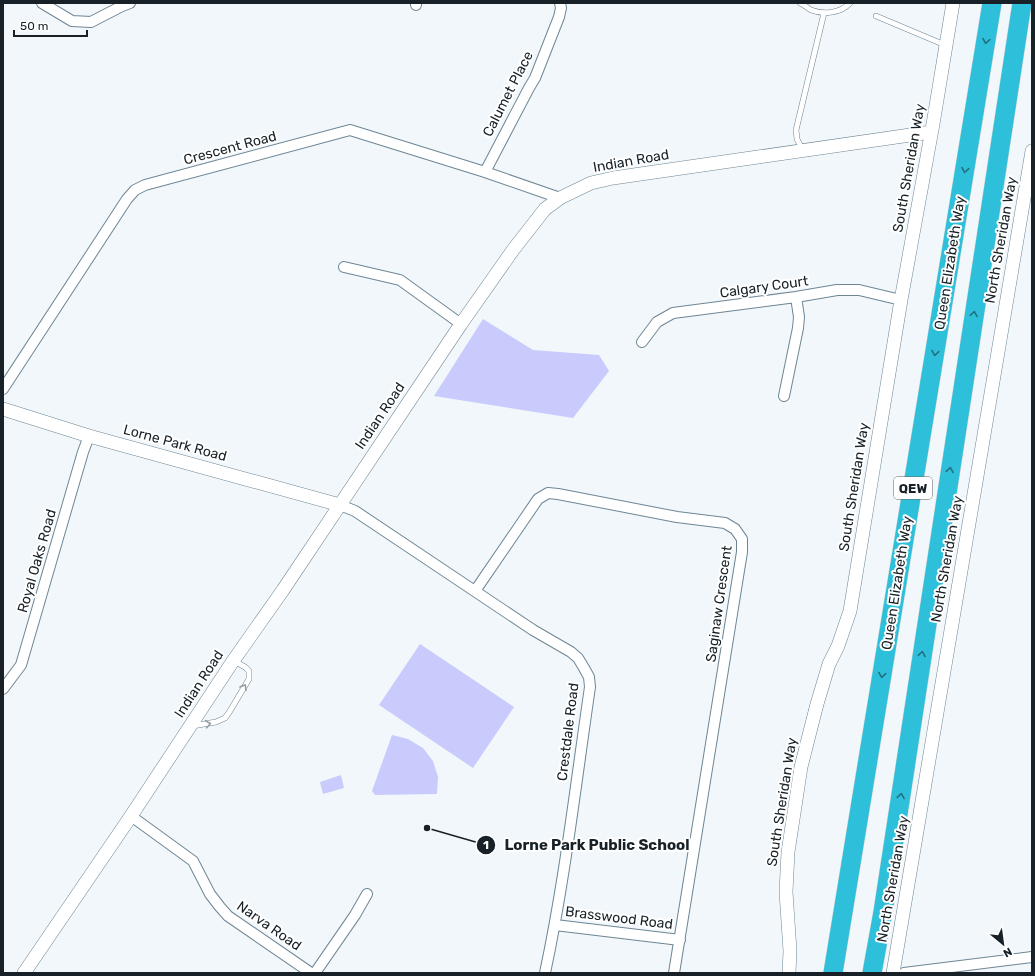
<svg xmlns="http://www.w3.org/2000/svg" width="1035" height="976" viewBox="0 0 1035 976" font-family="Rubik,sans-serif">
<style>
.green{fill:#c9cbfc}
.lines{fill:none;stroke-linecap:round;stroke-linejoin:round}
.service-casing{stroke:#6d8695;stroke-width:6}
.minor-casing{stroke:#6d8695;stroke-width:12}
.tertiary-casing{stroke:#6d8695;stroke-width:14}
.motorway-casing{stroke:#d1d3d4;stroke-width:20}
.service{stroke:#fff;stroke-width:5}
.minor{stroke:#fff;stroke-width:10}
.tertiary{stroke:#fff;stroke-width:13}
.motorway{stroke:#2ec0da;stroke-width:19}
.oneway{stroke:#227080}
.oneway2{stroke:#979b9e}
.labels{text-anchor:middle;dominant-baseline:central;stroke-width:4;stroke-linejoin:round;paint-order:stroke}
.shield{fill:#fff;stroke:#5d6468;stroke-width:1}
.shield-label{font-size:13px;font-weight:bold;fill:#172127}
.street-label{font-size:14px;fill:#172127;stroke:#fff}
.leader{fill:none;stroke:#172127;stroke-width:1.5}
.callout-dot{fill:#172127;stroke:#fff;stroke-width:1.5}
.mark-label{font-size:12px;text-anchor:middle;font-weight:bold;fill:#fff}
.callout-label{font-size:15px;text-anchor:middle;font-weight:bold;fill:#172127;stroke:#fff;stroke-width:4;stroke-linejoin:round;paint-order:stroke}
</style>
<rect width="100%" height="100%" fill="#f2f7fb"/>
<path class="green" d="M483,319L533,350L599,355L609,371L573,418L434,396Z
M420,644L514,707L473,768L379,705Z
M392,735L408,739L423,748L433,761L438,777L437,794L375,795L372,791Z
M341,775L344,788L323,794L320,782Z"/>
<g class="lines">
<defs>
<path id="service" d="M800,3C804,5 808,8 811,10C824,15 841,13 850,3
M876,16L945,45
M802,149L797,139L796,130L824,13
M192,726L216,722L225,718L230,711L249,679V671L245,667L234,661"/>
<path id="minor" d="M42,3L72,21L91,22L122,6L130,3
M416,5V3
M485,172L529,88L535,78L559,17L561,8L560,3
M344,267L400,280L461,324
M642,342L657,322L673,313L796,297L837,290H859L901,300
M3,389L127,199L135,190L145,185L350,130L485,172L560,198
M784,396L798,328L799,317L796,297
M340,505L355,511L533,630L571,652L578,658L584,668L589,677L590,687C576,782 565,879 545,973
M475,591L538,499L548,493L558,494L677,517L725,523L735,529L742,539V552L674,973
M3,689L21,665L83,452L89,436
M131,816L193,861L210,894L220,907L228,916L311,973
M555,925L680,940
M315,973L355,915L367,894
M904,973L1032,957"/>
<path id="tertiary" d="M3,409L89,436L340,505
M24,973L131,816L233,661L283,590L461,324L513,250L545,209L560,198L591,183L613,178L931,132
M789,973L790,951L786,892L788,852L801,767L817,704L829,664L838,646L850,611L901,300L933,124L953,3
M893,973L1032,151"/>
<path id="motorway" d="M833,973L992,3
M872,973L883,912L1022,3"/>
</defs>
<use href="#service" class="service-casing"/>
<use href="#minor" class="minor-casing"/>
<use href="#tertiary" class="tertiary-casing"/>
<use href="#motorway" class="motorway-casing"/>
<use href="#service" class="service"/>
<use href="#minor" class="minor"/>
<use href="#tertiary" class="tertiary"/>
<use href="#motorway" class="motorway"/>
</g>
<defs><path id="oneway-chevron" d="M-2-3.5L2.5 0L-2 3.5" fill="none" stroke-width="1.6" stroke-linecap="round" stroke-linejoin="round"/></defs>
<g class="oneway">
<use href="#oneway-chevron" transform="translate(986 41) rotate(99)"/>
<use href="#oneway-chevron" transform="translate(965 170) rotate(99)"/>
<use href="#oneway-chevron" transform="translate(974 314) rotate(-81)"/>
<use href="#oneway-chevron" transform="translate(935 353) rotate(99)"/>
<use href="#oneway-chevron" transform="translate(950 470) rotate(-81)"/>
<use href="#oneway-chevron" transform="translate(922 654) rotate(-81)"/>
<use href="#oneway-chevron" transform="translate(882 675) rotate(99)"/>
<use href="#oneway-chevron" transform="translate(901 796) rotate(-81)"/>
</g>
<g class="oneway2">
<use href="#oneway-chevron" transform="translate(244 687) rotate(-59)"/>
<use href="#oneway-chevron" transform="translate(208 724) rotate(-10)"/>
</g>
<g class="labels">
<rect class="shield" x="894" y="477" width="38" height="22" rx="3"/>
<g class="shield-label">
<text x="913" y="488">QEW</text>
</g>
<g class="street-label">
<text transform="translate(508 94) rotate(-63)">Calumet Place</text>
<text transform="translate(230 148) rotate(-15)">Crescent Road</text>
<text transform="translate(631 161) rotate(-10)">Indian Road</text>
<text transform="translate(909 168) rotate(-80)">South Sheridan Way</text>
<text transform="translate(1001 240) rotate(-80)">North Sheridan Way</text>
<text transform="translate(950 263) rotate(-81)">Queen Elizabeth Way</text>
<text transform="translate(764 287) rotate(-8)">Calgary Court</text>
<text transform="translate(380 416) rotate(-56)">Indian Road</text>
<text transform="translate(175 443) rotate(15)">Lorne Park Road</text>
<text transform="translate(854 487) rotate(-81)">South Sheridan Way</text>
<text transform="translate(947 559) rotate(-80)">North Sheridan Way</text>
<text transform="translate(37 561) rotate(-74)">Royal Oaks Road</text>
<text transform="translate(897 583) rotate(-81)">Queen Elizabeth Way</text>
<text transform="translate(719 604) rotate(-82)">Saginaw Crescent</text>
<text transform="translate(199 684) rotate(-57)">Indian Road</text>
<text transform="translate(568 732) rotate(-83)">Crestdale Road</text>
<text transform="translate(782 802) rotate(-81)">South Sheridan Way</text>
<text transform="translate(893 879) rotate(-80)">North Sheridan Way</text>
<text transform="translate(619 918) rotate(7)">Brasswood Road</text>
<text transform="translate(269 926) rotate(35)">Narva Road</text>
</g>
</g>
<path class="leader" d="M427 828L486 845"/>
<g class="callout-dot">
<circle cx="427" cy="828" r="4"/>
<circle cx="486" cy="845" r="10"/>
</g>
<g class="mark-label">
<text x="486" y="849">1</text>
</g>
<g class="callout-label">
<text x="597" y="850">Lorne Park Public School</text>
</g>
<rect width="1035" height="976" fill="none" stroke="#172127" stroke-width="8"/>
<g transform="translate(1003 944) rotate(151)" stroke="#ffffff" stroke-width="3" paint-order="stroke">
<path d="M0-3L7 15L0 10L-7 15Z" fill="#172127"/>
<text y="-6" font-size="11" font-weight="bold" text-anchor="middle" fill="#172127">N</text>
</g>
<path d="M14 30v6h73v-6" fill="none" stroke="#172127" stroke-width="2"/>
<text x="20" y="30" font-size="12" fill="#172127" stroke="#ffffff" stroke-width="3" paint-order="stroke">50 m</text>
</svg>
